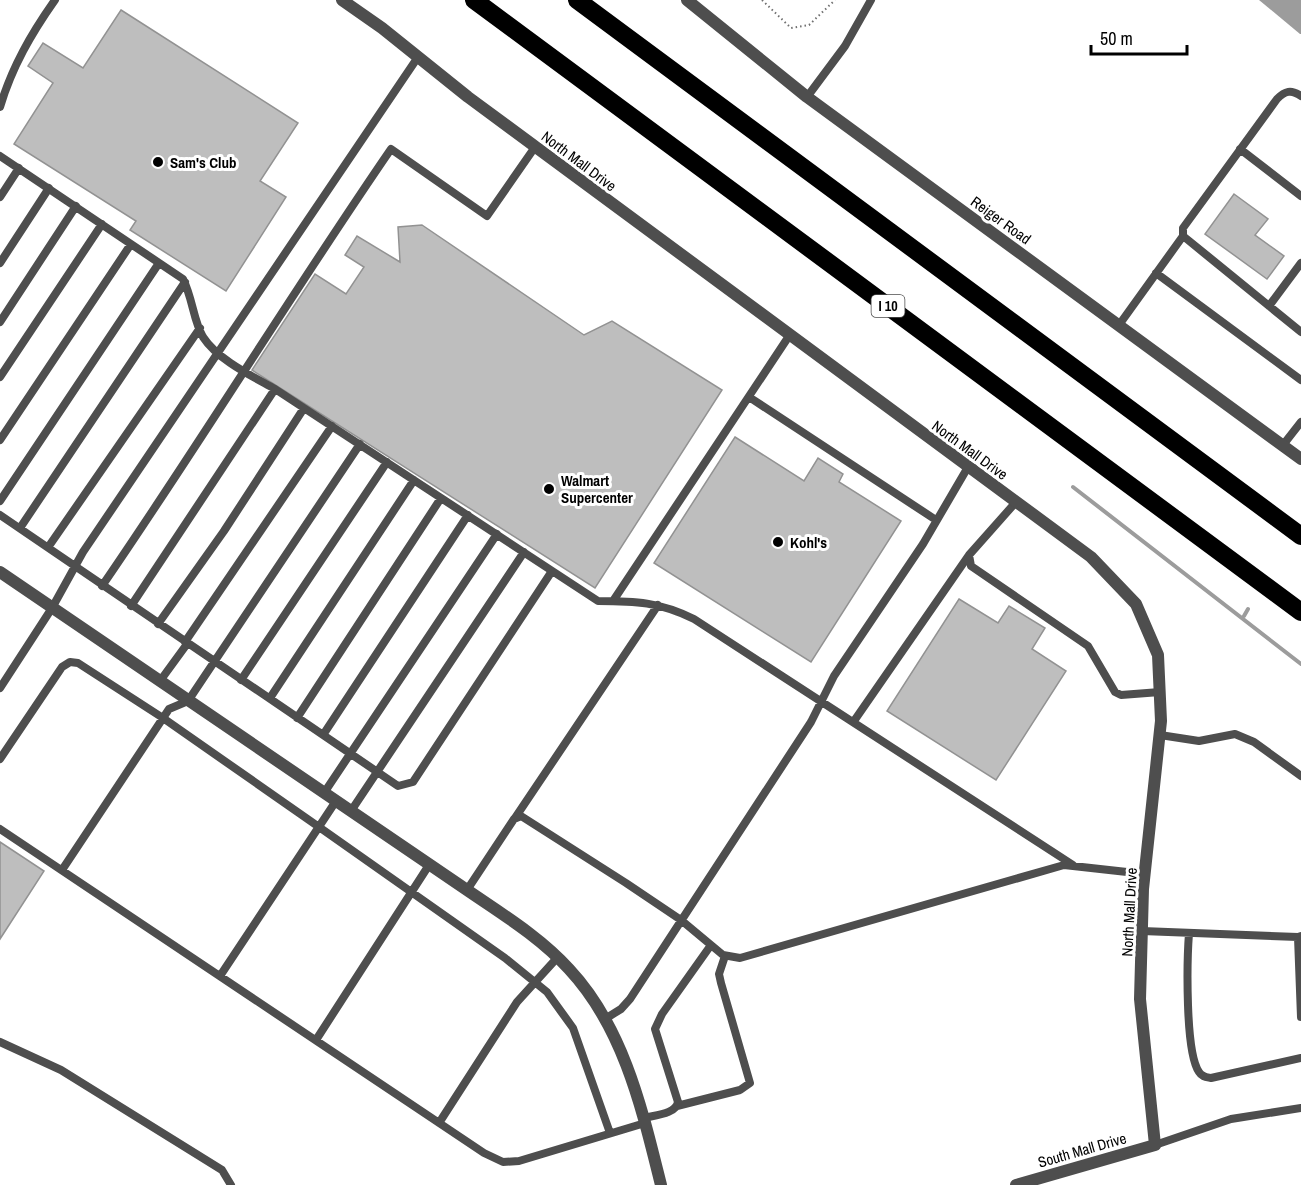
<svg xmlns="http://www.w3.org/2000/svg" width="1301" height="1185" viewBox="0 0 1301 1185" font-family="'Archivo Narrow',sans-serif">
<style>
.water{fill:#9c9c9c}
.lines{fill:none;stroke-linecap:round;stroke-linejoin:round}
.stream{stroke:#9c9c9c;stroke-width:4}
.building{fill:#bebebe;stroke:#929292;stroke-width:1.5}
.path{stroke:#707070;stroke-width:2;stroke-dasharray:1.5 3;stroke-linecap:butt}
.service{stroke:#4e4e4e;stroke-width:8}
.minor{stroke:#4e4e4e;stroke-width:12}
.tertiary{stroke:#4e4e4e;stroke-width:12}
.motorway{stroke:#000;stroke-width:18}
.poi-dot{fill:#000;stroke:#fff;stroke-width:2}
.labels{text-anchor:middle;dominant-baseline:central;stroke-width:6;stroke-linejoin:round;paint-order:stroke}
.shield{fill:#fff;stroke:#4c4c4c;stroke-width:1.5}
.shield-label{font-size:14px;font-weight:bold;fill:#000}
.street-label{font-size:15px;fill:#000;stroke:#fff}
.poi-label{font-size:15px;font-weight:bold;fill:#000;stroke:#fff;text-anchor:start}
</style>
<rect width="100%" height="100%" fill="#fff"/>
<path class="water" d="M1259,0H1301V34H1300Z"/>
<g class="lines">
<path class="stream" d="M1073,487L1301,664
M1244,616L1248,609"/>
</g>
<path class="building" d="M121,10L298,123L260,181L286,197L226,291L130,230L136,221L14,144L53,83L28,66L43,43L83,68Z
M1234,194L1268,219L1255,235L1284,256L1267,279L1205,234Z
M422,225L584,335L612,321L722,390L595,588L252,370L315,274L346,294L364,267L345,255L357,236L400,262L398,227Z
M735,437L804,481L818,458L843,474L839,482L901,521L811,662L654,563Z
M959,599L998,623L1009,606L1045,628L1032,649L1066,671L996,780L887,711Z
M0,842L44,871L0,939Z"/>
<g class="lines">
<path class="path" d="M762,0L791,28L809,25L835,0"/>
<path class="service" d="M1301,96C1291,89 1285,91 1277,99L1183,228V236L1188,240L1301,332
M807,97L845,46L871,0
M0,107C12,67 31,34 55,0
M1240,149L1301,196
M0,156L183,279C193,299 193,320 203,337C218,360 252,376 275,389L598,601C635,601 660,602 694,619L1073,865
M0,197L19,168
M0,263L49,188
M1156,273L1301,380
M1269,306L1301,263
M0,322L76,206
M1119,325L1183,236
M0,377L102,224
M749,397L936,520
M0,440L131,244
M1283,445L1301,422
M0,501L159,263
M1016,502L969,555L971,566L1088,646L1115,692L1121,695L1160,692
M0,515L398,786L413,782L552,571
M20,528L185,282
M49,546L200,328
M102,586C201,442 292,293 391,149L487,216L535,147
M613,601L789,336
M131,606L275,389
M158,624L224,531L304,408
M185,642L332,426
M241,680L387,462
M160,681L187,644
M0,688L52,608L83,552L418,57
M270,698L414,480
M297,718L441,498
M854,721L969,555
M323,735L468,515
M1160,735L1199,741L1235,734L1254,742L1301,776
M0,759L62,667L70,662L78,663L163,718L319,827L505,958L547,992L573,1028L610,1133
M324,793L497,534
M351,811L524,552
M515,818L658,605
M0,829L484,1153L503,1162L519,1161L645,1123
M62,870L169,709L188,701L360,444
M467,890L514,819L521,816L626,883L681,920L723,955L740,958L1064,865L1145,874
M1142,931L1298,937
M1189,933C1187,960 1185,1052 1199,1072C1202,1077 1206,1077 1211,1078L1301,1058
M1301,936L1298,937L1301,1017
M220,976L336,801
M605,1019L621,1009L630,999L811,722L834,676L923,544L968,467
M316,1040L429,865
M0,1042L61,1070L222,1170L231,1185
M677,1106L740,1090L750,1083L721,983L719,974L725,956
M644,1118C655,1115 676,1114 678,1102L655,1029L662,1014L711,945
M439,1123L517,1002L557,958
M1155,1145L1231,1119L1301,1108"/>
<path class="minor" d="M0,572L467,890C502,914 540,937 569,969C624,1028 642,1109 661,1185"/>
<path class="tertiary" d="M342,0L382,28L468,97L1091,557L1136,604L1158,655L1161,721L1143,889L1140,999L1155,1145L1016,1185
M687,0L807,97L1301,459"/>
<path class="motorway" d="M474,0L1301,612
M577,0L1301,536"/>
</g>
<g class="poi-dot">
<circle cx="158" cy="162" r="6"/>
<circle cx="549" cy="489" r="6"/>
<circle cx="778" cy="542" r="6"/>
</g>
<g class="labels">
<rect class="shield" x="871.5" y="295" width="33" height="22" rx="4.5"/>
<g class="shield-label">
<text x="888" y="306">I 10</text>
</g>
<g class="street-label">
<text transform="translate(579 161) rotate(37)">North Mall Drive</text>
<text transform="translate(1001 220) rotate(36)">Reiger Road</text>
<text transform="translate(970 450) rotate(36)">North Mall Drive</text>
<text transform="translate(1129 912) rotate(-87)">North Mall Drive</text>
<text transform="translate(1082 1150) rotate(-16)">South Mall Drive</text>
</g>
<g class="poi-label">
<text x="170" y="162">Sam's Club</text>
<text x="561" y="480">Walmart<tspan x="561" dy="17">Supercenter</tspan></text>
<text x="790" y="542">Kohl's</text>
</g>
</g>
<path d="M1091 45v9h96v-9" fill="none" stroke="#000000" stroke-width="3"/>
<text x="1100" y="45" font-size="18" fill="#000000" stroke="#ffffff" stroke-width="4.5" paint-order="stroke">50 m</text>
</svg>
